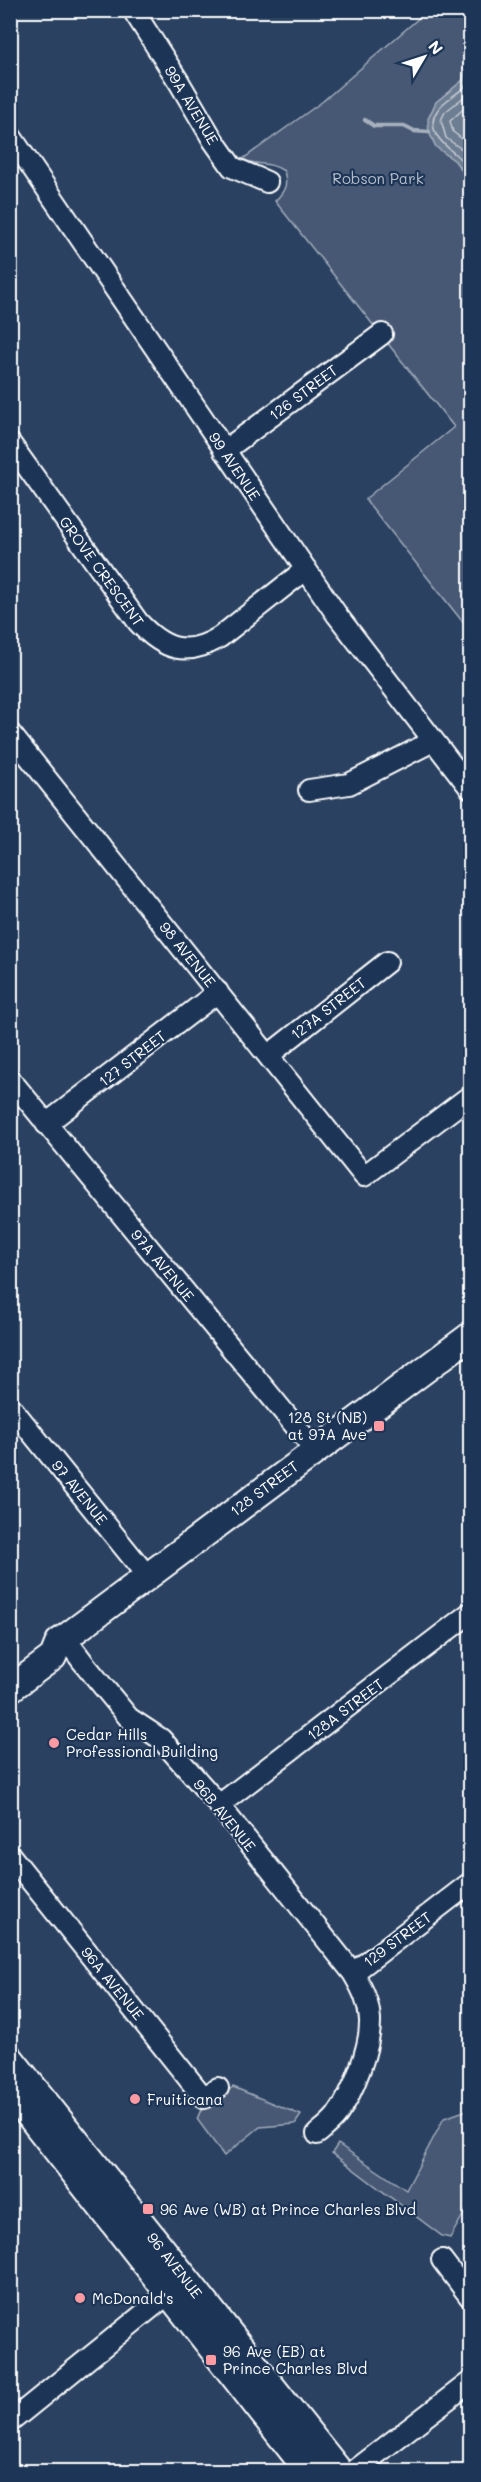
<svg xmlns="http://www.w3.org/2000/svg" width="481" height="2482" viewBox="0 0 481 2482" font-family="Mali,sans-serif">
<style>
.green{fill:#465975;stroke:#a2acba;stroke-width:1.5}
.water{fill:#6d7d92;stroke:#a7b1be;stroke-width:1.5}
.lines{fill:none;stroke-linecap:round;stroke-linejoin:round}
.shore{stroke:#c5cbd3;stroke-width:1.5}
.stream{stroke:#a7b1be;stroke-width:4.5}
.minor-casing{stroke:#fff;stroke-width:24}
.major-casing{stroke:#fff;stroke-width:30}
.minor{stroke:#1d3557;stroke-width:20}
.major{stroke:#1d3557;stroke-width:26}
.poi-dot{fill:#ff9aa2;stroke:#1d3557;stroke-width:2}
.labels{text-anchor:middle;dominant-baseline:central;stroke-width:4.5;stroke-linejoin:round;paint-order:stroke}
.street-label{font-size:15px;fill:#fff;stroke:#1d3557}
.park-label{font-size:15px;fill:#b5bdc8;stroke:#1d3557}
.poi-label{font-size:15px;fill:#fff;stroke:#1d3557;text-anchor:start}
</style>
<rect width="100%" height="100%" fill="#2a4161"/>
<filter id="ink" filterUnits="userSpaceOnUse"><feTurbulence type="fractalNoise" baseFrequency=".0167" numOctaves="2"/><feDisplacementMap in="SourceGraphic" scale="12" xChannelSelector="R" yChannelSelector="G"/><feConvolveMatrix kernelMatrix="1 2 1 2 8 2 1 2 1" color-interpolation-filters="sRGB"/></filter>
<g filter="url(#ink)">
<path class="green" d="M427,11H470V631L365,499L454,427L275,201C285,191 288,185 284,171C267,160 257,167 243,159L323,101Z
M233,2087L301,2115L295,2124L260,2127L224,2156L197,2119L200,2112Z
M470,2109L469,2147L470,2203L450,2238L442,2236L332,2153L338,2144L406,2190L444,2118Z"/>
<path class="water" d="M470,50V168L467,170L465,175L455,161L436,147L429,132L428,119L436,102L463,80Z"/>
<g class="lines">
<path class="shore" d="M470,78C465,93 445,97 437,111C425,129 443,144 455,154C461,159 463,164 470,163
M470,92L445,112L441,120L446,138L470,155
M470,103L450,121L453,132L470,145"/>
<path class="stream" d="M365,120L374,126H404L414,131L429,132"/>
<defs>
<path id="minor" d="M133,10L179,82L213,140L232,167L267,182
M10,135L337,615L470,788
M10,443L138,622C163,649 186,658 220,637L306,569
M224,451L382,334
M10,733L364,1176L470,1096
M309,790L349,784L433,741
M269,1055L387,962
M10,1079L315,1450
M46,1124L218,992
M10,1406L148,1577
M65,1638L83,1662L129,1718L161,1739L219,1805L353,1973
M219,1805L470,1613
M10,1855L204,2098L218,2088
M317,2134C324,2128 332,2122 337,2115C353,2093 371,2047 370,2020C369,2002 362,1988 353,1973L470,1883
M442,2260L470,2297
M10,2422L178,2286
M353,2472L470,2382"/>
<path id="major" d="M10,1689L53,1657L59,1642L65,1638L470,1336
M10,2058L340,2472
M10,2091L309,2472"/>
</defs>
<use href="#minor" class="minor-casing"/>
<use href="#major" class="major-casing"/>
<use href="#minor" class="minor"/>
<use href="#major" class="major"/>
</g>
</g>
<g class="poi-dot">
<rect x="373" y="1420" width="12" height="12" rx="3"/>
<circle cx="54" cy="1743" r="6"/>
<circle cx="135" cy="2099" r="6"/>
<rect x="142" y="2203" width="12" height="12" rx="3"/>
<circle cx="80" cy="2298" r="6"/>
<rect x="205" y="2354" width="12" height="12" rx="3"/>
</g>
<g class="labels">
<g class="street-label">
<text transform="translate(192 105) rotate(59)">99A AVENUE</text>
<text transform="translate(303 392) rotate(-37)">126 STREET</text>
<text transform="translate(235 466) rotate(56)">99 AVENUE</text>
<text transform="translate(102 571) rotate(54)">GROVE CRESCENT</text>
<text transform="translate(188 954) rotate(51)">98 AVENUE</text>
<text transform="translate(328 1008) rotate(-38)">127A STREET</text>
<text transform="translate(132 1058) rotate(-38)">127 STREET</text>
<text transform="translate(163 1265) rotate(50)">97A AVENUE</text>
<text transform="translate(264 1488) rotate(-37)">128 STREET</text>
<text transform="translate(80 1492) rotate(51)">97 AVENUE</text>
<text transform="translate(345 1709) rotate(-37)">128A STREET</text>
<text transform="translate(225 1815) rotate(51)">96B AVENUE</text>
<text transform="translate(397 1939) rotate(-37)">129 STREET</text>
<text transform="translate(113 1983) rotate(51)">96A AVENUE</text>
<text transform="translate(175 2265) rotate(52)">96 AVENUE</text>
</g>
<g class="park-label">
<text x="378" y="178">Robson Park</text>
</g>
<g class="poi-label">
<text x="367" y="1417" text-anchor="end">128 St (NB)<tspan x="367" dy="17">at 97A Ave</tspan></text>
<text x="66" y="1734">Cedar Hills<tspan x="66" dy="17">Professional Building</tspan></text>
<text x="147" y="2099">Fruiticana</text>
<text x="160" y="2209">96 Ave (WB) at Prince Charles Blvd</text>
<text x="92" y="2298">McDonald's</text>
<text x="223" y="2351">96 Ave (EB) at<tspan x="223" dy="17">Prince Charles Blvd</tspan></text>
</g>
</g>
<rect width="481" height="2482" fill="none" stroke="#1d3557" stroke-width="36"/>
<rect x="18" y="18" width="445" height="2446" fill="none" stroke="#fff" stroke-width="2" filter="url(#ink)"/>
<g transform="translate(424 57) rotate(51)" stroke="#1d3557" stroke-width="4.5" paint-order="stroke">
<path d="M0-4.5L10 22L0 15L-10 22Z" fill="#ffffff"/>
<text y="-9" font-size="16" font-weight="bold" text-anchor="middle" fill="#ffffff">N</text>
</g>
</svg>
